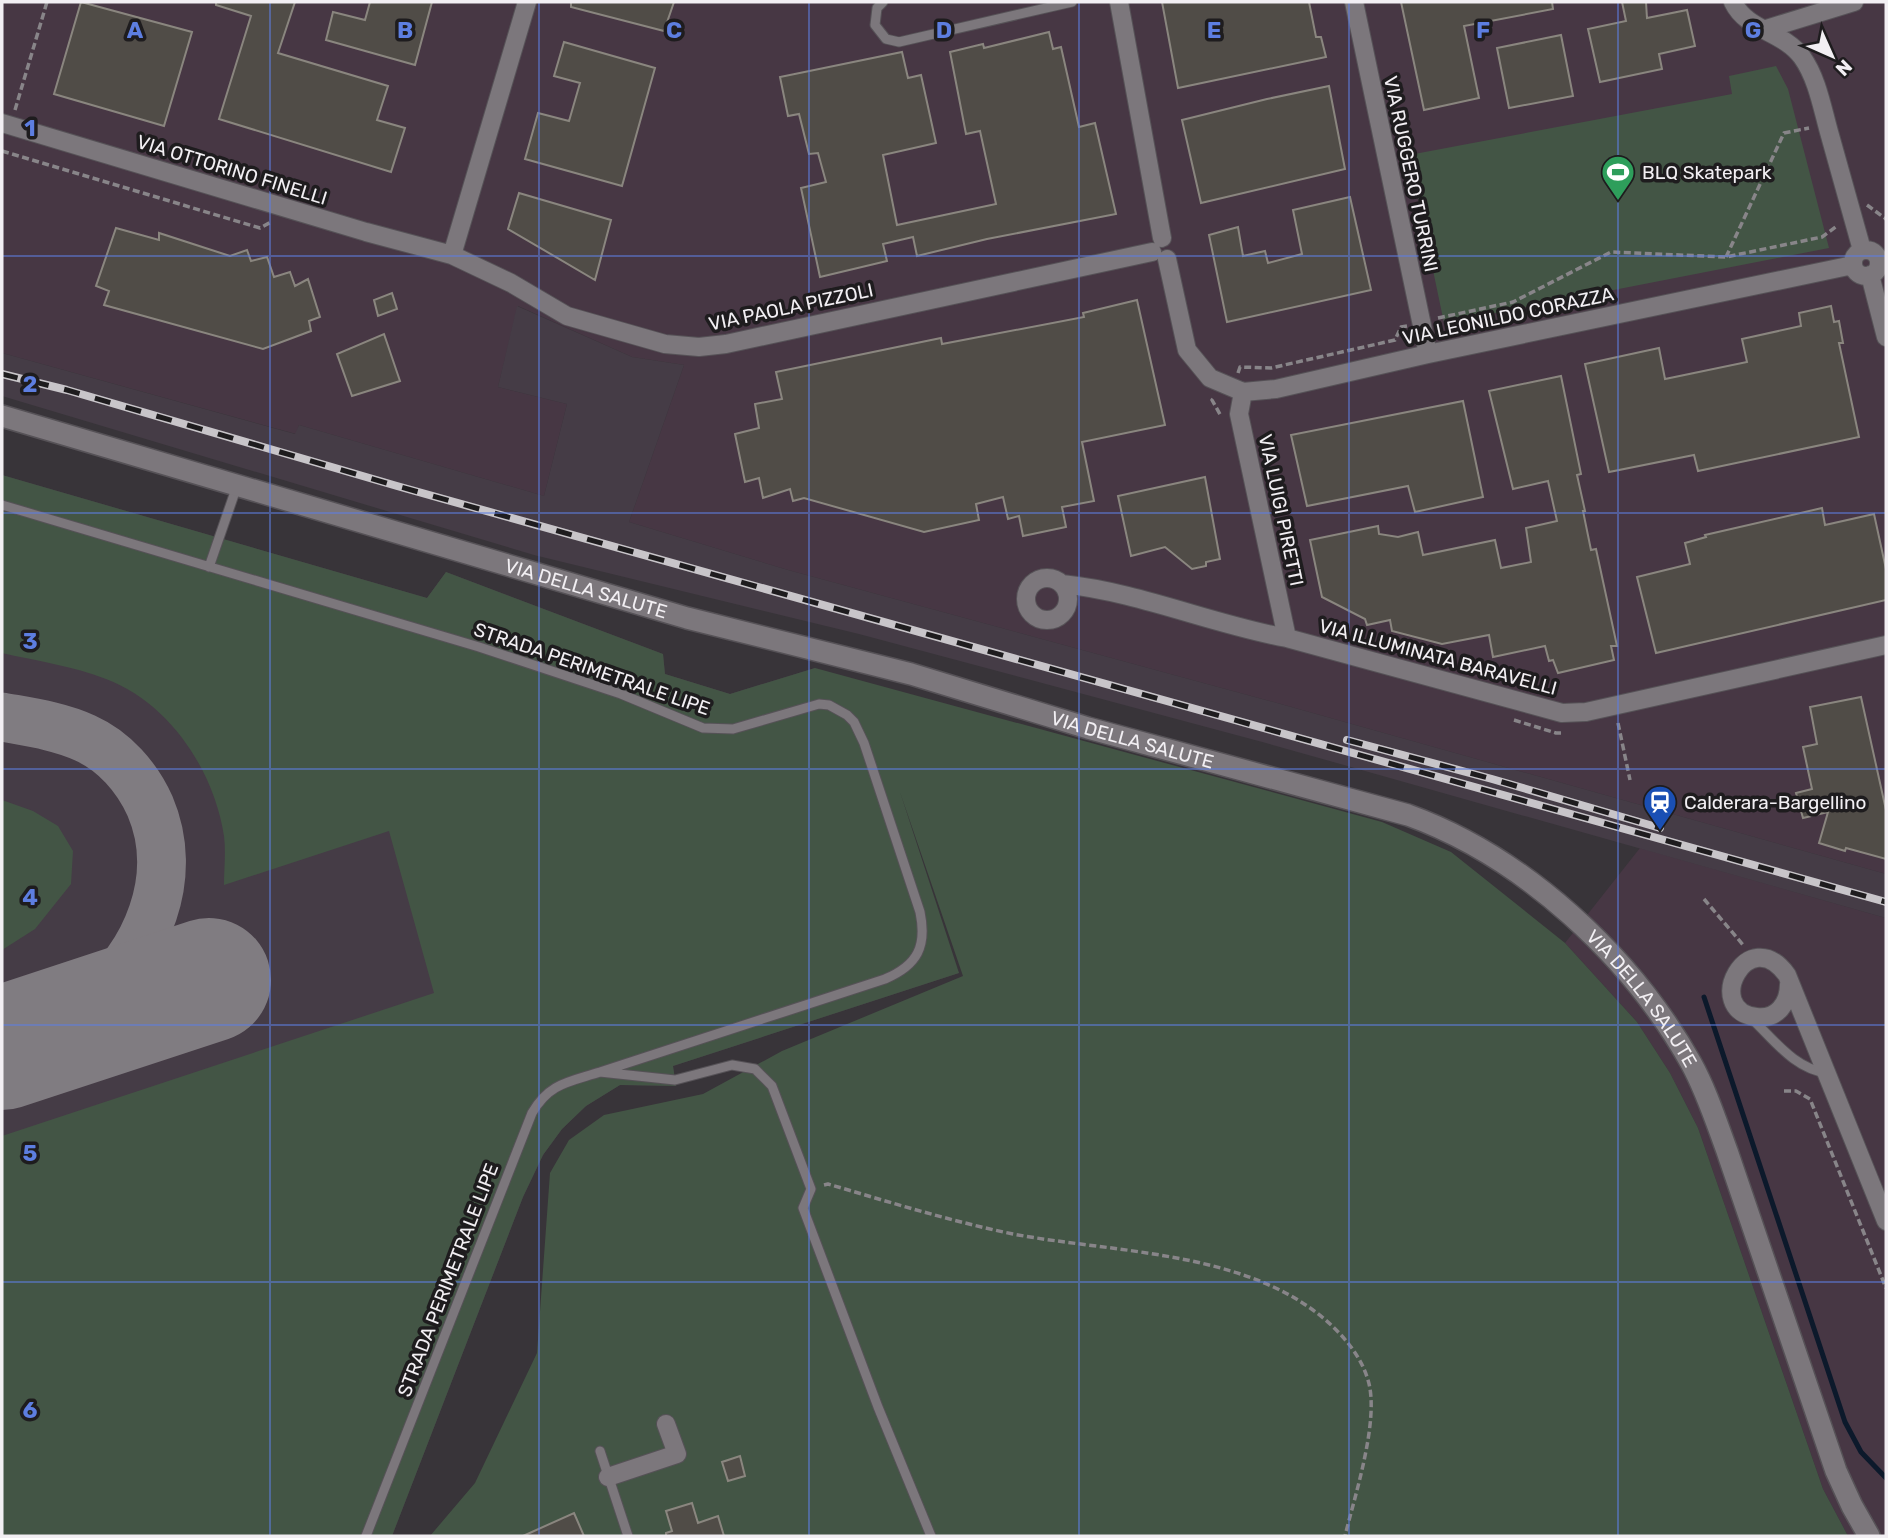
<svg xmlns="http://www.w3.org/2000/svg" width="1888" height="1538" viewBox="0 0 1888 1538" font-family="Rubik,sans-serif">
<style>
.industrial{fill:#473744}
.built{fill:#453c46}
.green{fill:#435545}
.lines{fill:none;stroke-linecap:round;stroke-linejoin:round}
.stream{stroke:#0c192b;stroke-width:5}
.taxiway{stroke:#807c81;stroke-width:49}
.runway{stroke:#807c81;stroke-width:124}
.building{fill:#504c47;stroke:#8a867f;stroke-width:2}
.service-casing{stroke:#565257;stroke-width:11}
.minor-casing{stroke:#565257;stroke-width:20}
.tertiary-casing{stroke:#565257;stroke-width:24}
.path{stroke:#888589;stroke-width:3.5;stroke-dasharray:7 3.5;stroke-linecap:butt}
.service{stroke:#7c777c;stroke-width:9}
.minor{stroke:#7c777c;stroke-width:18}
.tertiary{stroke:#7c777c;stroke-width:21}
.rail-casing{stroke:#c8c5c9;stroke-width:8}
.rail{stroke:#1e1c1e;stroke-width:5;stroke-dasharray:16;stroke-linecap:butt}
.grid{fill:none;stroke:#5d7ee0;stroke-width:2;stroke-opacity:0.55}
.labels{text-anchor:middle;dominant-baseline:central;stroke-width:7;stroke-linejoin:round;paint-order:stroke}
.street-label{font-size:19px;fill:#f2eff3;stroke:#1e1c1e}
.poi-label{font-size:19px;fill:#f2eff3;stroke:#1e1c1e;text-anchor:start}
.grid-label{font-size:23px;text-anchor:middle;font-weight:bold;fill:#5d7ee0;stroke:#1e1c1e;stroke-width:7;stroke-linejoin:round;paint-order:stroke}
</style>
<rect width="100%" height="100%" fill="#383439"/>
<path class="industrial" d="M2,2H1886V874L1277,703L788,570L629,522L684,365L632,357L518,306L498,387L567,404L544,496L299,425L296,434L2,353Z
M1640,848L1886,918V1536H1848L1823,1489L1698,1128L1670,1073L1637,1022L1565,943Z"/>
<path class="built" d="M517,306L632,357L684,365L629,522L788,570L1277,703L1886,874V918L1266,743L859,634L534,555L2,396V353L295,434L299,425L544,496L567,404L498,387Z
M2,475L427,598L446,572L663,654L665,674L730,694L815,668L959,973L673,1066L676,1086L620,1085L586,1106L562,1129L543,1155L523,1197L392,1536H2Z"/>
<path class="green" d="M1776,66L1788,89L1829,248L1444,323L1409,155L1732,94L1729,76Z
M2,475L427,598L446,572L663,654L665,674L730,694L815,668L1382,822L1451,852L1565,943L1637,1022L1670,1073L1698,1128L1823,1489L1848,1536H430L475,1483L537,1353L550,1173L569,1140L604,1115L703,1094L782,1051L963,976L900,792L959,973L673,1066L676,1086L620,1085L586,1106L562,1129L543,1155L523,1197L392,1536H2V1136L434,993L389,831L224,885C224,869 226,852 224,836C214,771 170,703 106,679C73,666 37,661 2,653Z
M2,800L33,811L58,826L73,851L71,884L35,929L2,950Z"/>
<g class="lines">
<path class="stream" d="M1704,997L1845,1422L1861,1452L1886,1478"/>
<path class="taxiway" d="M2,717C29,722 59,726 85,738C114,751 137,777 150,806C180,876 148,956 89,1001C69,1016 47,1028 25,1040"/>
<path class="runway" d="M2,1048L209,980"/>
</g>
<path class="building" d="M81,2L192,32L164,126L54,94Z
M216,2H295L278,53L388,86L377,120L405,128L391,172L219,119L251,16L216,5Z
M370,2H432L415,65L326,40L333,12L365,20Z
M571,2H674L664,31L571,7Z
M1162,2H1309L1316,37H1321L1326,57L1178,88Z
M1401,2H1552L1553,9L1464,26L1479,98L1424,110Z
M1622,2H1646L1647,18L1687,10L1695,46L1659,54L1662,69L1600,82L1588,29L1626,21Z
M1049,32L1053,49L1061,47L1079,127L1095,123L1116,214L987,239L917,256L913,237L883,244L887,261L820,277L801,188L826,182L818,153L809,154L799,114L788,116L780,77L902,52L908,78L921,75L936,143L883,155L897,225L996,204L980,131L966,134L950,52L983,44L984,48Z
M1561,35L1573,96L1509,108L1497,48Z
M564,42L655,68L622,186L525,159L538,113L569,121L580,83L554,76Z
M1329,86L1345,169L1201,203L1182,120L1267,99Z
M519,193L611,220L595,280L508,229Z
M1350,197L1371,290L1227,322L1209,235L1238,227L1243,256L1265,251L1268,263L1302,254L1293,210Z
M116,228L159,240V233L230,256L247,250L251,261L267,257L274,277L290,272L295,286L308,279L320,317L309,321L311,331L263,349L104,305L109,291L96,286Z
M392,293L397,309L378,316L374,300Z
M1137,300L1165,425L1082,442L1094,501L1062,507L1066,527L1023,536L1019,516L1008,519L1003,497L976,504L979,520L924,532L804,498L793,501L790,489L763,498L759,478L745,482L735,434L759,428L755,404L782,399L776,372L941,338L942,344L1084,317L1083,313Z
M1831,306L1834,322L1839,321L1843,343H1839L1859,437L1698,471L1694,455L1609,472L1585,364L1659,348L1665,379L1747,362L1742,339L1801,326L1799,313Z
M384,334L400,381L352,396L337,354Z
M1561,376L1581,474L1577,475L1585,511H1583L1591,550L1596,549L1617,646H1611L1614,660L1558,673L1553,660L1549,661L1545,646L1493,657L1489,635L1442,644L1392,631L1390,620L1367,625L1365,619L1322,597L1310,540L1378,526L1379,534L1398,537L1418,532L1423,555L1495,540L1501,568L1531,562L1526,528L1557,521L1548,481L1513,489L1489,391Z
M1463,401L1483,497L1415,512L1408,486L1307,506L1291,435Z
M1205,477L1220,559L1206,562V566L1192,569L1165,547L1131,556L1118,496Z
M1822,508L1825,525L1874,514L1886,569V600L1656,653L1637,577L1690,564L1685,543L1706,537L1705,535Z
M1861,697L1886,810V859L1846,848L1845,851L1819,843L1828,812L1803,818L1796,793L1812,789L1803,747L1817,744L1810,707Z
M740,1456L745,1476L728,1481L722,1462Z
M692,1503L698,1523L718,1516L724,1536H666V1533L672,1531L666,1511Z
M574,1513L584,1536H523Z"/>
<g class="lines">
<defs>
<path id="service" d="M883,2L877,8L875,25L886,39L899,42L1072,2
M2,505L479,647L621,694L703,728L733,729L819,704L829,705L847,715L854,722L864,743L920,912C927,946 918,965 885,979L600,1072L675,1080L732,1065L755,1069L772,1086L811,1189L803,1208L878,1407L931,1536
M209,567L237,486
M1753,1020C1775,1041 1795,1069 1827,1073
M600,1451L628,1536
M366,1536L532,1113C549,1083 569,1082 600,1072"/>
<path id="minor" d="M1119,2L1162,238
M1354,2L1428,354
M1733,2C1747,31 1783,31 1802,57C1817,78 1822,107 1829,132C1840,172 1851,211 1862,250
M1766,29L1854,2
M2,123L366,232L452,255L511,283L567,316L665,344L699,347L726,344L1152,252
M1853 263a13 13 0 1 1 26 0a13 13 0 1 1-26 0Z
M452,255L527,2
M1167,259L1187,350L1210,378L1243,392L1276,389L1428,354L1853,265
M1870,275L1886,337
M1243,392L1239,414L1287,638
M1026 599a21 21 0 1 1 42 0a21 21 0 1 1-42 0Z
M1062,584C1139,592 1211,624 1287,638L1562,713L1586,712L1886,645
M1789,984C1789,1003 1777,1020 1756,1017C1702,1010 1748,921 1787,975L1886,1221
M608,1477L677,1454L666,1424"/>
<g id="tertiary">
<path id="s1" d="M2,416L687,618L911,674L1088,728L1408,815C1524,857 1631,956 1691,1063C1706,1090 1716,1121 1727,1151L1836,1471L1852,1506L1869,1536"/>
</g>
</defs>
<use href="#service" class="service-casing"/>
<use href="#minor" class="minor-casing"/>
<use href="#tertiary" class="tertiary-casing"/>
<path class="path" d="M15,110L47,2
M2,151L260,228L271,222
M1867,205L1886,219
M1726,257L1784,133L1809,128
M1438,318L1513,302L1611,252L1726,257L1822,237L1837,226
M1238,373L1240,367L1271,368L1395,340L1401,327L1407,326
M1213,399L1212,400L1221,416
M1514,720L1556,733H1564
M1618,723L1630,780
M1704,899L1744,946
M1784,1091H1796L1810,1099L1886,1288
M824,1185L828,1184C889,1202 950,1221 1013,1234C1119,1254 1263,1250 1341,1335C1353,1348 1363,1363 1368,1380C1380,1419 1355,1495 1345,1536"/>
<use href="#service" class="service"/>
<use href="#minor" class="minor"/>
<use href="#tertiary" class="tertiary"/>
<defs>
<path id="rail" d="M2,374L67,390L397,486L1886,902
M1347,740L1492,779L1660,828"/>
</defs>
<use href="#rail" class="rail-casing"/>
<use href="#rail" class="rail"/>
</g>
<path class="grid" d="M270,2V1536M539,2V1536M809,2V1536M1079,2V1536M1349,2V1536M1618,2V1536M2,256H1886M2,513H1886M2,769H1886M2,1025H1886M2,1282H1886"/>
<defs>
<symbol id="stadium-pin" viewBox="-11 -11 22 30"><path d="M0 17L-7.5 6A9.5 9.5 0 1 1 7.5 6Z" fill="#2e9e5b" stroke="#1e1c1e"/><path d="M0-5a6.5 5 0 1 0 0 10a6.5 5 0 1 0 0-10ZM-3.5-1.8h7v3.6h-7Z" fill="#fff"/></symbol>
<symbol id="station-pin" viewBox="-11 -11 22 30"><path d="M0 17L-7.5 6A9.5 9.5 0 1 1 7.5 6Z" fill="#1a4fb4" stroke="#1e1c1e"/><path d="M-3-6H3Q5-6 5-4V2Q5 4 3 4L4.5 6H3L1.5 4h-3L-3 6H-4.5L-3 4Q-5 4-5 2V-4Q-5-6-3-6ZM-3.5-4v3h7v-3ZM-3.5 1v1.5H-2V1ZM2 1v1.5H3.5V1Z" fill="#fff"/></symbol>
</defs>
<g fill-rule="evenodd">
<use href="#stadium-pin" x="1599" y="153" width="38" height="52"/>
<use href="#station-pin" x="1641" y="783" width="38" height="52"/>
</g>
<g class="labels">
<g class="street-label">
<text transform="translate(232 170) rotate(17)">VIA OTTORINO FINELLI</text>
<text transform="translate(1411 174) rotate(78)">VIA RUGGERO TURRINI</text>
<text transform="translate(791 307) rotate(-12)">VIA PAOLA PIZZOLI</text>
<text transform="translate(1508 316) rotate(-12)">VIA LEONILDO CORAZZA</text>
<text transform="translate(1281 510) rotate(78)">VIA LUIGI PIRETTI</text>
<text stroke="none"><textPath href="#s1" startOffset="609">VIA DELLA SALUTE</textPath></text>
<text transform="translate(1438 657) rotate(15)">VIA ILLUMINATA BARAVELLI</text>
<text transform="translate(592 669) rotate(19)">STRADA PERIMETRALE LIPE</text>
<text stroke="none"><textPath href="#s1" startOffset="1176">VIA DELLA SALUTE</textPath></text>
<text stroke="none"><textPath href="#s1" startOffset="1764">VIA DELLA SALUTE</textPath></text>
<text transform="translate(448 1280) rotate(-69)">STRADA PERIMETRALE LIPE</text>
</g>
<g class="poi-label">
<text x="1642" y="172">BLQ Skatepark</text>
<text x="1684" y="802">Calderara-Bargellino</text>
</g>
</g>
<g class="grid-label">
<text x="135" y="38">A</text>
<text x="405" y="38">B</text>
<text x="674" y="38">C</text>
<text x="944" y="38">D</text>
<text x="1214" y="38">E</text>
<text x="1483" y="38">F</text>
<text x="1753" y="38">G</text>
<text x="30" y="136">1</text>
<text x="30" y="392">2</text>
<text x="30" y="649">3</text>
<text x="30" y="905">4</text>
<text x="30" y="1161">5</text>
<text x="30" y="1418">6</text>
</g>
<rect width="1888" height="1538" fill="none" stroke="#f2eff3" stroke-width="7"/>
<g transform="translate(1832 56) rotate(135)" stroke="#1e1c1e" stroke-width="5" paint-order="stroke">
<path d="M0-5L12 26L0 18L-12 26Z" fill="#f2eff3"/>
<text y="-10" font-size="19" font-weight="bold" text-anchor="middle" fill="#f2eff3">N</text>
</g>
</svg>
